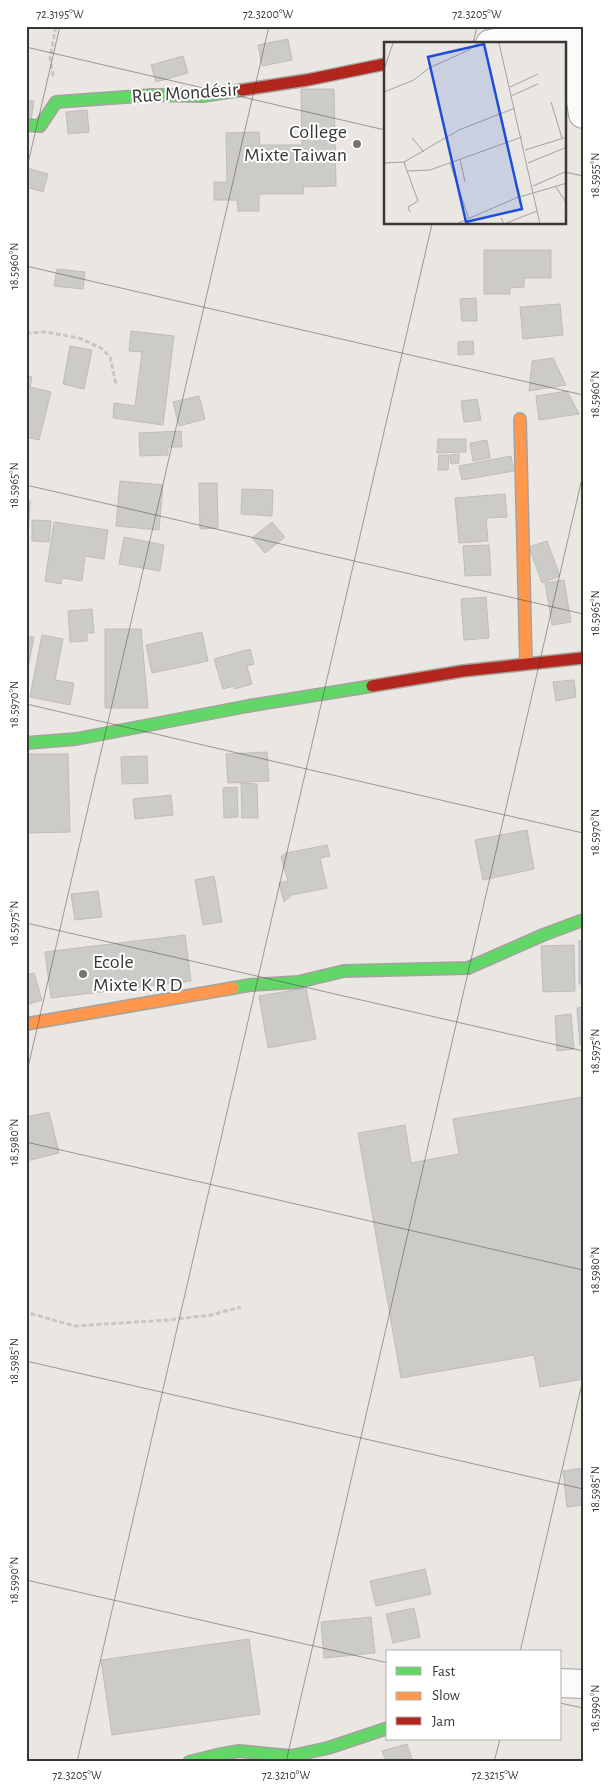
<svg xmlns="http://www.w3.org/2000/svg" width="609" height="1788" viewBox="0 0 609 1788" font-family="'Alegreya Sans',sans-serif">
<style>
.building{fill:#cdcbc8;stroke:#bfbcb9}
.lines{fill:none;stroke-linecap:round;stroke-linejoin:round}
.street-casing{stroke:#a4a19e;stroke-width:30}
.fast-casing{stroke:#a4a19e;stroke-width:14}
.slow-casing{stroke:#a4a19e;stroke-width:14}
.jam-casing{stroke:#a4a19e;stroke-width:14}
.path{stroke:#c7c6c4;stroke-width:3;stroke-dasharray:5 2.5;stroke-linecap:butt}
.street{stroke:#fcfbfb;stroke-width:28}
.fast{stroke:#63d668;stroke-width:11}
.slow{stroke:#ff974d;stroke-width:11}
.jam{stroke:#b3261e;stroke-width:11}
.ticks{fill:none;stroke:#393734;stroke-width:1;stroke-opacity:0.45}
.poi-dot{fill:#777571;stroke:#fff;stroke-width:2}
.labels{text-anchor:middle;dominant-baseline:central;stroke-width:4;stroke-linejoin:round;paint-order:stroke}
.street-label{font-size:20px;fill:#393734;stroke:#fff}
.poi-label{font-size:20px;fill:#393734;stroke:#fff;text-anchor:end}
.inset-road{fill:none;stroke:#a3a19d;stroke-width:1}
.view{fill:#1d4ed8;fill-opacity:0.15;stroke:#1d4ed8;stroke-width:2.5}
.inset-edge{fill:none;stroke:#393734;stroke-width:2.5}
.neatline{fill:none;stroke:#393734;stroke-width:2}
.ticks-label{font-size:12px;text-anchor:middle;fill:#393734}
</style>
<rect width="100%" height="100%" fill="#eae7e3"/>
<path class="building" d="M288,39L292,60L262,66L258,45Z
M183,56L188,73L156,82L151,65Z
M301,89H334L336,186L303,187L304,194H259V211H238L237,200H214V182H227L226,133L259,132L260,145H302Z
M26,100L34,101L31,121H26Z
M87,110L89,132L68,134L66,112Z
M27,168L48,174L43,192L26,187Z
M484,250H551V278H524V287L510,288V294H484Z
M57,269L85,272L83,289L54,286Z
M476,298L477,321H462L460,299Z
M560,304L563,335L523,339L520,307Z
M131,331L174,336L163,425L113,418L114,403L135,406L142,352L129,351Z
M473,341L474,354L458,355V342Z
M70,346L92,350L84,389L63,384Z
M553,358L566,385L529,391L532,361Z
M26,376L32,377L30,387L51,392L39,440L26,437Z
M567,391L579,414L539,420L536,396Z
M199,396L205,419L179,426L173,402Z
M477,399L481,420L464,422L461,401Z
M181,431L182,447H168V455L140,456L139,433Z
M438,439H466V452L437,453Z
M487,440L490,458L473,461L470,443Z
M459,454V463L451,464L450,455Z
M439,455H449L448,470H438Z
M511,456L514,471L462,480L459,466Z
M120,481L163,485L159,530L116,526Z
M199,483H217L218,528L200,529Z
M242,489L273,490L272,516L241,514Z
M505,494L507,517L486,518L488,541L459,543L455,498Z
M26,501H30L28,541H26Z
M32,520L51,521L49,542L32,541Z
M54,522L108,530L104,559L85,556L82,581L62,578L61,584L45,581Z
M272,522L285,537L265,553L252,538Z
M124,537L164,545L160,571L119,564Z
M547,541L560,576L542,583L529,547Z
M489,545L491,575L465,576L463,546Z
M564,580L571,622L552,625L545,583Z
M486,597L489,638L464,640L461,599Z
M92,609L94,633H87V641L70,642L68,611Z
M105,629H141L148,708H105Z
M202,632L208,661L152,673L146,645Z
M42,635L63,639L55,680L74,683L70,705L30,697Z
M26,636L34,637L28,668L26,667Z
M250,649L254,664L247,666L252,684L235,689L234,686L223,689L214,659Z
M574,680L576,697L556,701L553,682Z
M267,752L269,781L228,783L226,754Z
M26,754H68L70,832L26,833Z
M147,756L148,783L122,784L121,757Z
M241,783L257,784L258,818H242Z
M237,787L238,817L224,818L223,788Z
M171,795L173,815L135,819L133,799Z
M527,830L534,869L483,880L475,840Z
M327,845L330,856L320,858L327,888L292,895L284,902L279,883L288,881L281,857L286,853Z
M214,876L222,922L203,925L195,880Z
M98,891L102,917L75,920L71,894Z
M185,935L191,981L51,998L45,952Z
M579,941H583V984H579Z
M574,945L575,991L543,992L541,946Z
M34,973L42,1000L26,1005V975Z
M306,988L316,1039L268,1048L259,996Z
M583,1007V1045H580L577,1008Z
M571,1014L574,1049L557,1051L555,1016Z
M583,1097V1379L540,1387L534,1355L401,1378L358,1133L405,1125L411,1163L459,1154L453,1119Z
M49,1112L59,1153L26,1161V1117Z
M583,1468V1505L567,1507L563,1471Z
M425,1569L431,1594L376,1606L370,1581Z
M414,1608L420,1637L393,1643L386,1614Z
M371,1617L375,1653L324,1658L321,1622Z
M249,1639L260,1714L112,1735L101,1660Z
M407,1744L413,1762H386L382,1751Z"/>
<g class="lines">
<defs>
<path id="street" d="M569,28L583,114
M490,44L582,26
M560,1683L583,1684"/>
<path id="fast" d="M26,125L40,126L56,102L153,95L202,96L242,90
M26,743L76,739L248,706L372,686
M233,988L250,985L298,982L344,971L468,968L543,935L583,920
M189,1762L217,1755L239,1751L291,1756L328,1748L388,1728"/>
<path id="slow" d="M520,419L526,664
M26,1024L233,988"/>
<path id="jam" d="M242,90L307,80L385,64
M372,686L463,671L583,658"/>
</defs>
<use href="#street" class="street-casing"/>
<use href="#fast" class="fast-casing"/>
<use href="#slow" class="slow-casing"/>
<use href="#jam" class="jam-casing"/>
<path class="path" d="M53,76L50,58L56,26
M26,333L46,332L79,338L101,348L110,357L116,384
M26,1308L29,1313L74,1326L168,1320L211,1315L241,1307"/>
<use href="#street" class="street"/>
<use href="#fast" class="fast"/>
<use href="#slow" class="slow"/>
<use href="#jam" class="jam"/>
</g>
<path class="ticks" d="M473,44L477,26M26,47L385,130M26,172L60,26M565,172L583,176M26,266L583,395M26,485L583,614M26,704L583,833M26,923L583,1051M26,1076L269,26M26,1142L583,1270M26,1361L583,1489M26,1580L388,1663M520,1652L583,1379M560,1703L583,1708M77,1762L432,224M286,1762L583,474M494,1762L500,1739"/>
<g class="poi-dot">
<circle cx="357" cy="144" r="5"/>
<circle cx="83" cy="974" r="5"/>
</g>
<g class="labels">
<g class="street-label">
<text transform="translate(185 93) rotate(-4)">Rue Mondésir</text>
</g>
<g class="poi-label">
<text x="347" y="132">College<tspan x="347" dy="23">Mixte Taiwan</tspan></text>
<text x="93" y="962" text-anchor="start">Ecole<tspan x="93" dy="23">Mixte K R D</tspan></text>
</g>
</g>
<g transform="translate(384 42)">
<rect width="182" height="182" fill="#eae7e3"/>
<path class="inset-road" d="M115,1L156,182M0,28L9,1M126,45L154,32M0,50L30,38L45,26L85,8L94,1M127,54L154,42M167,60L178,96M28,96L40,110M141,108L183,95M76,117L81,140M20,120L23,129L46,128L138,95M0,121L20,120L75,88L131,66M66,121L85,177M144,121L183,105M23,129L34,159L24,165L26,170M149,144L183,129M172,145L183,162M117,176L120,182L153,169M72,182L132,156L183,141"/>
<path class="view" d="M100,2L138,167L82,180L44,15Z"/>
<rect width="182" height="182" class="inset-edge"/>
</g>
<rect width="609" height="1788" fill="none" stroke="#ffffff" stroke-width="55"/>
<rect x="386" y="1650" width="175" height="90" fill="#ffffff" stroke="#b0afae"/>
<rect x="396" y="1667" width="25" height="8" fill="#63d668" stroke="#b0afae"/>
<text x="432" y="1676" font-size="15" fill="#393734">Fast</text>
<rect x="396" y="1692" width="25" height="8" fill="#ff974d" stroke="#b0afae"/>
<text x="432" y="1700" font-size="15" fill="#393734">Slow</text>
<rect x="396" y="1717" width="25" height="8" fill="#b3261e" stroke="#b0afae"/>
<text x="432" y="1726" font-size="15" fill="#393734">Jam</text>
<rect x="28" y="28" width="554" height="1732" class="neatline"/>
<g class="ticks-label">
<text x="60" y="18">72.3195°W</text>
<text x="268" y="18">72.3200°W</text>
<text x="477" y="18">72.3205°W</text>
<text transform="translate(595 175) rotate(-90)" y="4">18.5955°N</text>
<text transform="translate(14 266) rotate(-90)" y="4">18.5960°N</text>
<text transform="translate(595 394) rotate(-90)" y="4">18.5960°N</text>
<text transform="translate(14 485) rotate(-90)" y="4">18.5965°N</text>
<text transform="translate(595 613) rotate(-90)" y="4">18.5965°N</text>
<text transform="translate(14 704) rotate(-90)" y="4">18.5970°N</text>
<text transform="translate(595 832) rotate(-90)" y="4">18.5970°N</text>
<text transform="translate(14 923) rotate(-90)" y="4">18.5975°N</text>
<text transform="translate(595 1051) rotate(-90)" y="4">18.5975°N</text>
<text transform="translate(14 1142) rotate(-90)" y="4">18.5980°N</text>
<text transform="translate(595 1270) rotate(-90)" y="4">18.5980°N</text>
<text transform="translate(14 1361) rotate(-90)" y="4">18.5985°N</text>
<text transform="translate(595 1489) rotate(-90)" y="4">18.5985°N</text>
<text transform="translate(14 1580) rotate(-90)" y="4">18.5990°N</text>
<text transform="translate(595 1708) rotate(-90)" y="4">18.5990°N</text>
<text x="77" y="1779">72.3205°W</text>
<text x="286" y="1779">72.3210°W</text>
<text x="495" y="1779">72.3215°W</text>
</g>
</svg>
